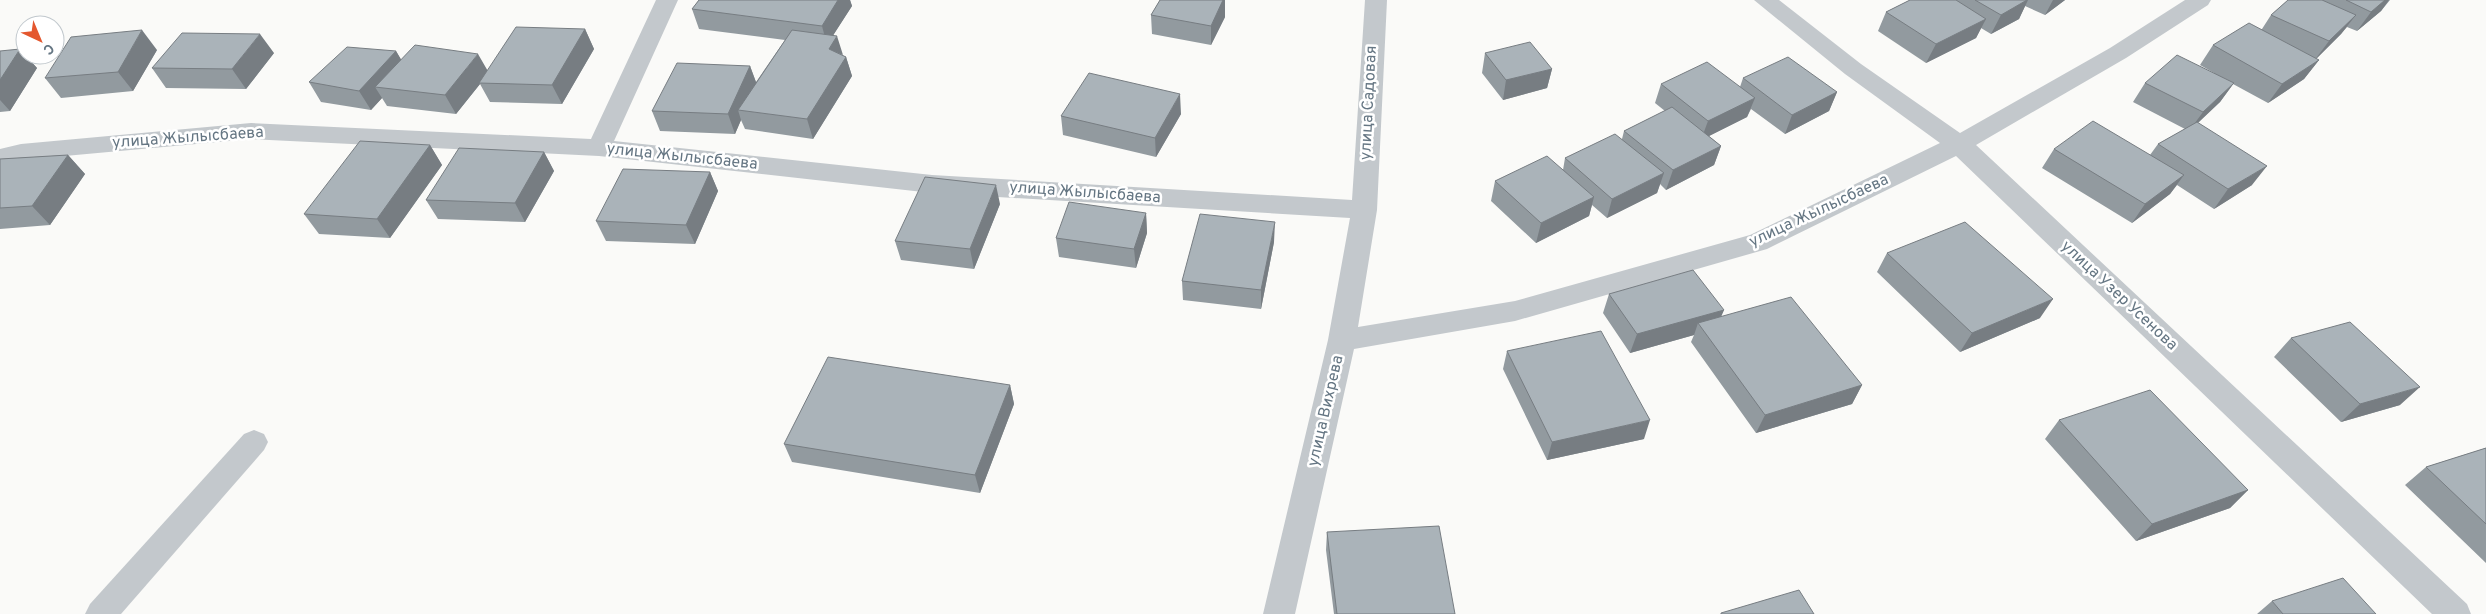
<svg xmlns="http://www.w3.org/2000/svg" width="2486" height="614" viewBox="0 0 2486 614" font-family="Overpass,sans-serif">
<style>
.lines{fill:none;stroke-linecap:round;stroke-linejoin:round}
.service{fill:#c3c8cc;fill-rule:evenodd}
.minor{fill:#c3c8cc;fill-rule:evenodd}
.wall{fill:#929a9f}
.shaded-wall{fill:#777d82}
.building{fill:#aab3b9;stroke:#777d82}
.labels{text-anchor:middle;dominant-baseline:central;stroke-width:5;stroke-linejoin:round;paint-order:stroke}
.street-label{font-size:16px;fill:#657683;stroke:#fff}
</style>
<rect width="100%" height="100%" fill="#fafaf8"/>
<g class="lines">
<path class="service" d="M254,430L264,434L268,442L264,450L121,614H85L90,604L244,434Z"/>
<path class="minor" d="M656,0H678L614,141L932,175L1352,200L1365,0H1387L1377,210L1358,327L1515,301L1750,235L1940,143L1845,74L1754,0H1779L1861,64L1960,133L2110,48L2185,0H2211L2208,5L2126,58L1976,145L2467,604L2471,614H2432L1956,156L1767,249L1515,321L1354,349L1295,614H1263L1328,340L1350,218L932,193L599,156L251,139L21,160L0,165V149L21,144L251,123L591,139Z"/>
</g>
<path class="wall" d="M699,0H850L852,6L833,35L842,55L846,57L852,76L813,139L745,129L741,120L735,134L660,131L652,111L750,66L756,82L785,40L699,29L692,9Z
M1160,0H1225V17L1211,45L1152,34L1151,15Z
M1910,0H2065L2045,15L2025,6L2019,19L1991,34L1981,28L1976,38L1926,63L1878,31L1886,12Z
M2288,0H2390L2381,11L2357,31L2347,27L2341,34L2316,59L2319,60L2304,79L2268,103L2233,84L2220,102L2198,123L2252,185L2214,209L2177,185L2170,194L2132,223L2042,168L2054,149L2150,155L2158,144L2185,129L2133,102L2145,83L2214,73L2200,65L2213,45L2262,29L2271,15Z
M585,29L594,49L562,104L490,102L480,84L456,114L387,106L382,98L371,110L321,102L309,82L396,51L401,60L487,71Z
M157,50L133,91L61,98L45,78Z
M0,51L25,55L37,68L10,111L0,112Z
M274,53L246,89L166,88L152,68Z
M1485,53L1552,69L1547,88L1503,100L1482,73Z
M1743,78L1837,92L1829,111L1785,134L1751,109L1747,117L1709,136L1721,146L1714,165L1666,190L1660,184L1657,193L1607,218L1592,205L1589,216L1536,243L1491,201L1495,181L1563,170L1565,158L1622,139L1624,131L1665,111L1655,103L1661,84L1740,87Z
M1181,114L1156,157L1063,135L1061,116Z
M430,145L442,165L390,238L319,234L304,214Z
M544,152L554,171L525,222L438,219L426,200Z
M68,155L85,174L50,225L0,229V159Z
M710,172L718,191L695,244L606,241L596,221Z
M1000,204L974,269L901,260L895,241Z
M1146,213L1147,233L1136,268L1059,257L1056,238Z
M1274,242L1261,309L1183,300L1182,281Z
M1887,253L2040,318L1960,352L1877,272Z
M1609,294L1724,310L1720,317L1862,385L1852,404L1756,433L1691,342L1694,335L1630,353L1603,313Z
M2291,338L2400,405L2341,422L2274,357Z
M1507,351L1644,439L1547,460L1503,369Z
M1010,385L1014,404L980,493L792,462L784,444Z
M2059,420L2248,490L2230,508L2136,541L2045,439Z
M2486,448V563L2405,485L2426,467Z
M1327,532L1455,614H1334L1326,550Z
M2272,601L2376,614H2257Z"/>
<path class="shaded-wall" d="M838,0H850L852,6L827,45L822,26Z
M1223,0H1225V17L1211,45V26Z
M2027,0H2028L2019,19L1991,34L2001,15Z
M2053,0H2065L2045,15Z
M2385,0H2389L2381,11L2357,31L2371,12Z
M2356,15L2341,34L2314,61L2329,41Z
M1986,19L1976,38L1926,63L1936,44Z
M585,29L594,49L562,104L552,85Z
M142,30L157,50L133,91L118,72Z
M260,34L274,53L246,89L232,69Z
M837,36L843,55L829,49Z
M20,49L37,68L10,111L0,100V80Z
M396,51L408,71L375,87L382,98L371,110L359,91Z
M478,54L489,73L479,83L480,84L456,114L445,95Z
M846,57L852,76L813,139L807,119Z
M2319,60L2304,79L2268,103L2282,84Z
M750,66L757,85L738,110L741,120L735,134L728,114Z
M1552,69L1547,88L1503,100L1506,80Z
M2234,83L2220,102L2189,131L2203,112Z
M1837,92L1829,111L1785,134L1792,115Z
M1180,94L1181,114L1156,157L1155,138Z
M1755,98L1747,117L1701,140L1708,121Z
M430,145L442,165L390,238L377,219Z
M1721,146L1714,165L1666,190L1673,170Z
M544,152L554,171L525,222L515,203Z
M68,155L85,174L50,225L32,206Z
M2267,166L2252,185L2214,209L2228,189Z
M710,172L718,191L695,244L686,225Z
M1664,173L1657,193L1607,218L1612,199Z
M2184,175L2170,194L2132,223L2145,204Z
M996,185L1000,204L974,269L970,249Z
M1594,197L1589,216L1536,243L1541,223Z
M1146,213L1147,233L1136,268L1134,249Z
M1275,222L1274,242L1261,309V290Z
M2053,299L2040,318L1960,352L1972,333Z
M1724,310L1716,329L1698,323L1694,335L1630,353L1637,334Z
M1010,385L1014,404L980,493L975,475Z
M1862,385L1852,404L1756,433L1765,415Z
M2420,387L2400,405L2341,422L2360,404Z
M1650,420L1644,439L1547,460L1552,442Z
M2248,490L2230,508L2136,541L2152,524Z"/>
<path class="building" d="M699,0H838L822,26L692,9Z
M1160,0H1223L1211,26L1151,15Z
M1910,0H1956L1986,19L1936,44L1886,12Z
M1975,0H2027L2001,15Z
M2288,0H2322L2356,15L2329,41L2271,15Z
M2346,0H2385L2371,12Z
M2249,23L2319,60L2282,84L2213,45Z
M516,27L585,29L552,85L479,83Z
M142,30L118,72L45,78L71,37Z
M792,30L837,36L829,49L846,57L807,119L738,110Z
M182,33L260,34L232,69L152,68Z
M1530,42L1552,69L1506,80L1485,53Z
M415,45L478,54L445,95L375,87Z
M347,47L396,51L359,91L309,82Z
M20,49L0,80V51Z
M2177,55L2234,83L2203,112L2145,83Z
M1788,57L1837,92L1792,115L1743,78Z
M1707,62L1755,98L1708,121L1661,84Z
M677,63L750,66L728,114L652,111Z
M1089,73L1180,94L1155,138L1061,116Z
M1672,107L1721,146L1673,170L1624,131Z
M2093,121L2184,175L2145,204L2054,149Z
M2197,122L2267,166L2228,189L2158,144Z
M1615,134L1664,173L1612,199L1565,158Z
M360,141L430,145L377,219L304,214Z
M459,148L544,152L515,203L426,200Z
M68,155L32,206L0,208V159Z
M1547,156L1594,197L1541,223L1495,181Z
M623,169L710,172L686,225L596,221Z
M925,177L996,185L970,249L895,241Z
M1069,202L1146,213L1134,249L1056,238Z
M1200,214L1275,222L1261,290L1182,281Z
M1965,222L2053,299L1972,333L1887,253Z
M1693,270L1724,310L1637,334L1609,294Z
M1791,297L1862,385L1765,415L1698,323Z
M2350,322L2420,387L2360,404L2291,338Z
M1601,331L1650,420L1552,442L1507,351Z
M828,357L1010,385L975,475L784,444Z
M2150,390L2248,490L2152,524L2059,420Z
M2486,448V524L2426,467Z
M1439,526L1455,614H1337L1327,532Z
M2343,578L2376,614H2283L2272,601Z
M1799,590L1814,614H1721V613Z"/>
<g class="labels">
<g class="street-label">
<text transform="translate(1369 103) rotate(-87)">улица Садовая</text>
<text transform="translate(188 138) rotate(-4)">улица Жылысбаева</text>
<text transform="translate(682 157) rotate(6)">улица Жылысбаева</text>
<text transform="translate(1085 193) rotate(4)">улица Жылысбаева</text>
<text transform="translate(1819 211) rotate(-25)">улица Жылысбаева</text>
<text transform="translate(2119 296) rotate(43)">улица Узер Усенова</text>
<text transform="translate(1326 411) rotate(-77)">улица Вихрева</text>
</g>
</g>
<g transform="translate(40 40) rotate(136)"><circle r="24" fill="#ffffff" stroke="#c1c8cd"/>
<path d="M0-4L9 19L0 12L-9 19Z" fill="#e4572e"/>
<text y="-8" font-size="14" font-weight="bold" text-anchor="middle" fill="#657683">С</text>
</g>
</svg>
